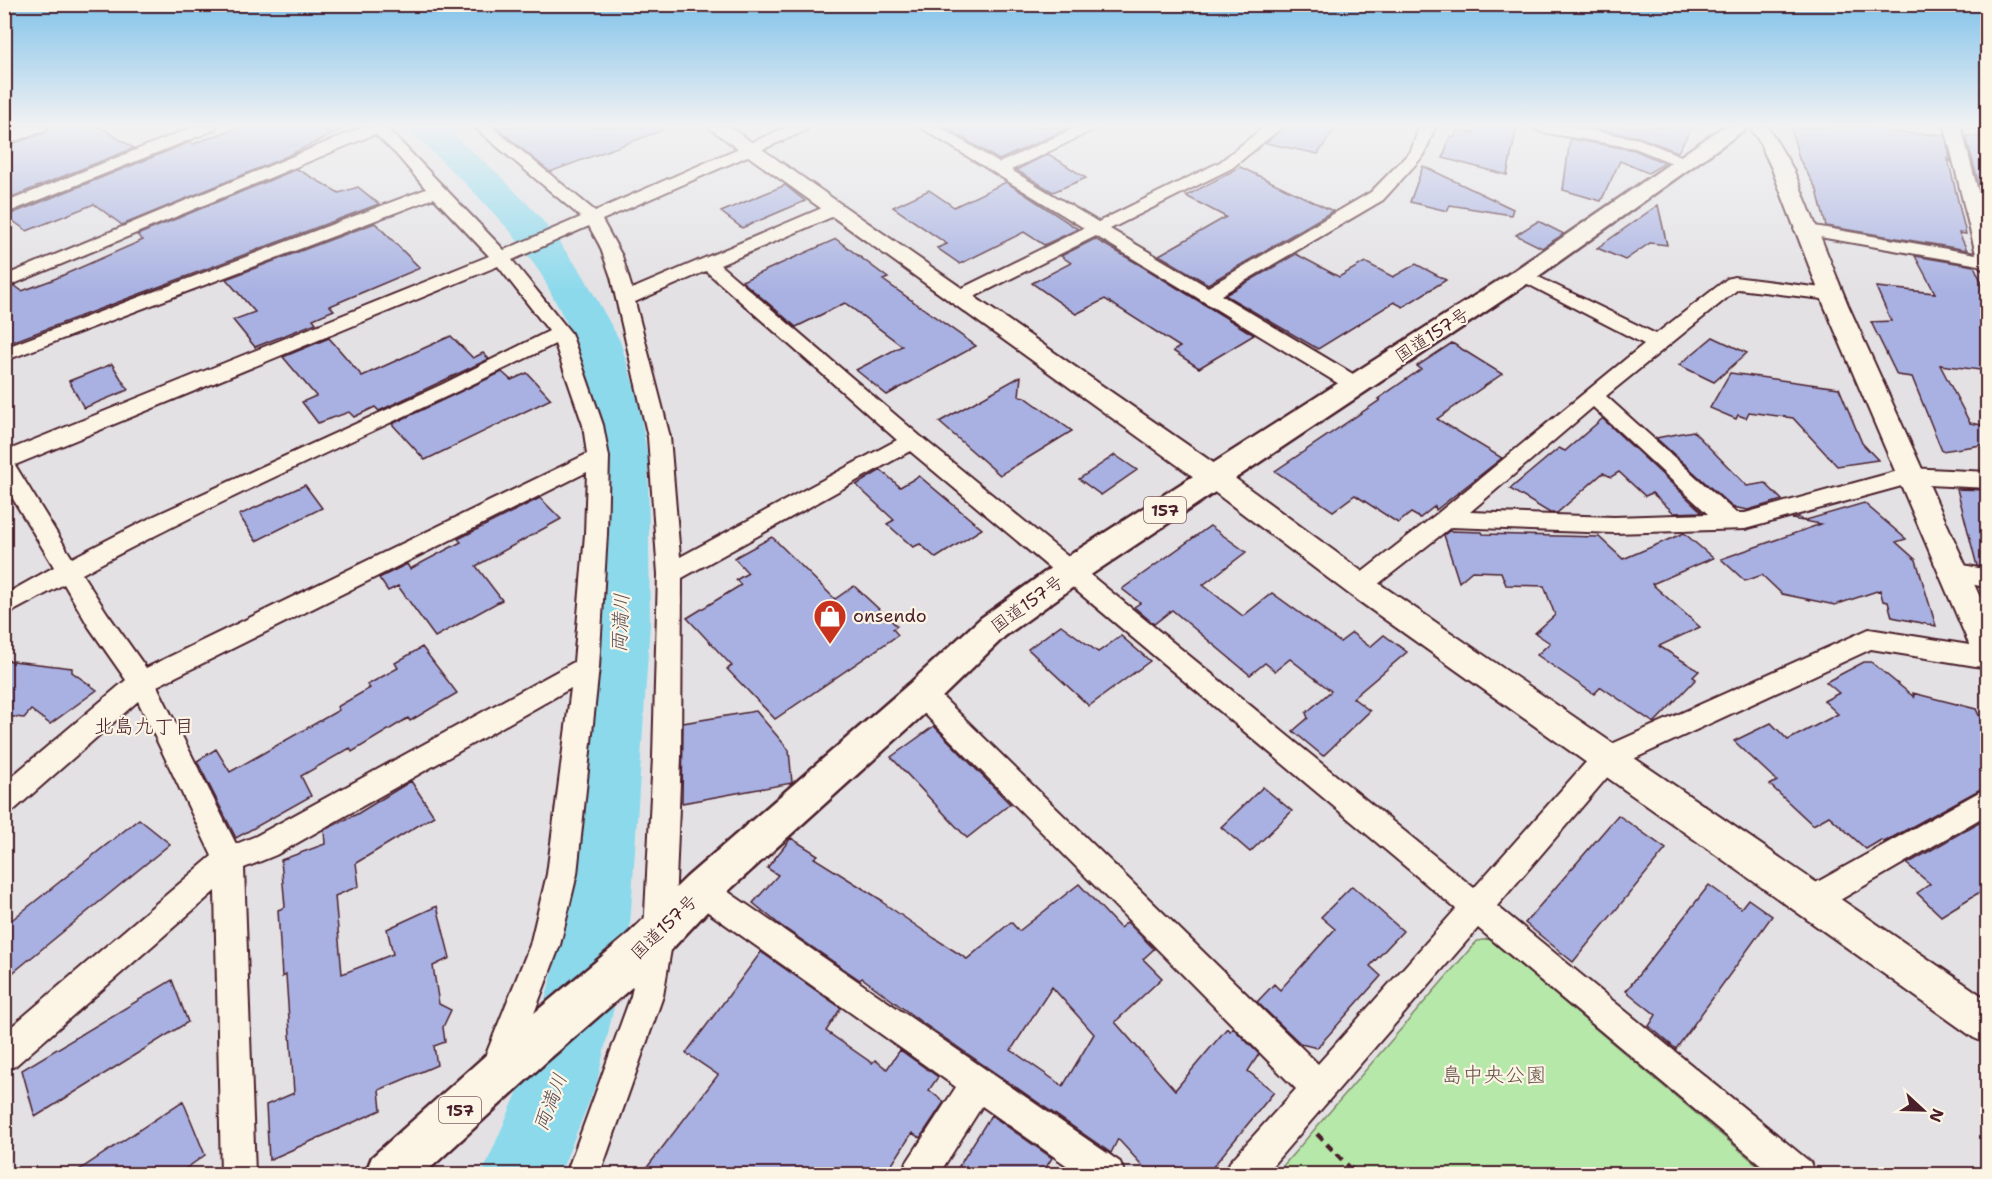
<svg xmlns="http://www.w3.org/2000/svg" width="1992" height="1179" viewBox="0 0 1992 1179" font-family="'Shantell Sans','Klee One',sans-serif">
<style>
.green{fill:#b5e8a9;stroke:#80846a;stroke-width:1.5}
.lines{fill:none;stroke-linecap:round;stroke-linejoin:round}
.river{fill:#8cd9ec;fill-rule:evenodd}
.building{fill:#a8b1e2;stroke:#4a1f2b;stroke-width:1.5;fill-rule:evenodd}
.minor-casing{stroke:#4a1f2b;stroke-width:4}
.tertiary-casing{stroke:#4a1f2b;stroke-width:4}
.trunk-casing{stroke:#4a1f2b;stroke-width:5}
.path{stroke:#4a1f2b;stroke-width:4.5;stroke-dasharray:8 6;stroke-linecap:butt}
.minor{fill:#fcf5e5;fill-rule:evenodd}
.tertiary{fill:#fcf5e5;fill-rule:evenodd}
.trunk{fill:#fcf5e5;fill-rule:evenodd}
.labels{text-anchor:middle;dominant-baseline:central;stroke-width:4.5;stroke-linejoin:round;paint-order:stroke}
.shield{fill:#fcf5e5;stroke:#7f5f63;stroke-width:1.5}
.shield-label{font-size:16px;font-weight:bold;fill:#4a1f2b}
.street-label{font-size:18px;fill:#4a1f2b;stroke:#fcf5e5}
.poi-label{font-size:18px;fill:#4a1f2b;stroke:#fcf5e5;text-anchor:start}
.water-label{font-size:20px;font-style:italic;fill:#5a4e5b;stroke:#fcf5e5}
.neighbourhood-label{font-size:20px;fill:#4a1f2b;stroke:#fcf5e5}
.near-park-label{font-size:21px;fill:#65514a;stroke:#fcf5e5}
</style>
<rect width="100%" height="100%" fill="#e3e1e4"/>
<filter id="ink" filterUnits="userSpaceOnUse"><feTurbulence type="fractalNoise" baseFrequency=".0167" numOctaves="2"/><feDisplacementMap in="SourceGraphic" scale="12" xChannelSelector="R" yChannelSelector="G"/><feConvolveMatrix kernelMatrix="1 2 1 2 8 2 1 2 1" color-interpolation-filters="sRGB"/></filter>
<g filter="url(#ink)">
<path class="green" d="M1489,939L1768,1174H1276L1477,941Z"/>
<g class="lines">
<path class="river" d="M406,127H444L497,173L539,216L582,273L620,341L638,399L648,460L650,623L629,941L597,1082L560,1174H482L524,1077L561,941L594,623L600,460L592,399L576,341L541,274L511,232L471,189Z"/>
</g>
<path class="building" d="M51,127H100L134,148L4,200V147L46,132Z
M239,127H347L281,159L122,225L94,204L27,231L6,216L190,142L193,144Z
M496,127H662L663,130L550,172Z
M945,127H1071L999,160Z
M1284,127H1336L1318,154L1266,143Z
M1474,127H1517L1507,175L1443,158L1450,136L1455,137L1457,130L1474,133Z
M1585,127H1692L1678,152L1639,137Z
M1882,127L1886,132L1945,135L1951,162L1948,159L1966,234L1959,233L1967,250L1826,226L1817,190L1799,159L1791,128Z
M1966,136L1988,137V195L1980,188Z
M1570,139L1634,150L1665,163L1648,173L1620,161L1601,201L1563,190Z
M1048,154L1058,160L1086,178L1053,192L1016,170Z
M1423,166L1513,209L1511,215L1450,205L1447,211L1410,202Z
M1240,167L1333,211L1208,284L1159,255L1226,217L1186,196Z
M297,169L339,193L358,187L379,204L4,345V290L15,286L22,291L52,280L143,240L137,235Z
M1006,182L1078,229L1044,245L1024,232L960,264L937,248L947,244L893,207L929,190L954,207Z
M785,185L805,201L742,228L721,212Z
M1658,205L1667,245L1650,243L1625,260L1597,248Z
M1538,221L1564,234L1542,248L1516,235Z
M375,223L420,268L330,306L334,310L313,319L316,323L255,347L233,320L255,312L226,279Z
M836,239L888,278L883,280L976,346L887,395L856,370L902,346L845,303L796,327L742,281Z
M1095,239L1140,265L1254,335L1199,368L1173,351L1180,347L1105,299L1076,314L1032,283L1071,263L1061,256Z
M1296,254L1339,277L1365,262L1393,277L1416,264L1446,280L1403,307L1394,302L1318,349L1225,295Z
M1915,256L1974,266L1988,296V371L1940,365L1970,423L1988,426V444L1942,451L1912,377L1897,375L1871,322L1891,321L1876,287L1935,293Z
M451,336L473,358L483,353L489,359L379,411L375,407L354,417L349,412L318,423L302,402L316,396L283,357L329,338L362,376Z
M1713,337L1747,353L1714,382L1679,365Z
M1452,343L1502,374L1437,419L1502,458L1436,510L1435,506L1420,518L1411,513L1398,523L1355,495L1333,511L1275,471L1380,400L1378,399L1421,369L1417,366Z
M112,364L128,390L84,408L69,381Z
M502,372L511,380L527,373L551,399L425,460L392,424Z
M1730,373L1839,388L1862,443L1878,460L1837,466L1793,418L1749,412L1746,418L1738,415L1736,419L1710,408Z
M1021,376L1019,396L1025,397L1072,431L1000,475L939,422Z
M1602,419H1603L1702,512L1674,513L1652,493L1645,496L1619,472L1611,477L1603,473L1557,513H1550L1510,489L1559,448L1565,451Z
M1693,431L1747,486L1765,483L1782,500L1748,510L1732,507L1656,438Z
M1115,455L1137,470L1101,495L1079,479Z
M881,470L900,487L919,476L982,529L936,558L920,544L913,547L887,524L894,520L856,485Z
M305,485L322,508L256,541L239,515Z
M1957,489L1988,490V568L1977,566Z
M540,498L561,519L476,566L502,600L435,637L398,586L388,591L379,578L407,564L410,569L461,542L458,539Z
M1864,503L1906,539L1896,542L1916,560L1936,626L1892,617L1888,602L1883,601L1880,590L1835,605L1782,594L1762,575L1745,581L1721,559L1821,524L1792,519L1799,517L1803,521Z
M1210,526L1246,552L1203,585L1243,616L1272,593L1340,642L1352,633L1370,647L1384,635L1407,652L1353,698L1370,711L1323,756L1293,731L1308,718L1306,713L1331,691L1290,659L1275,671L1265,663L1250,675L1172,610L1154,624L1134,607L1140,603L1122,589Z
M1449,531L1482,532L1483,534L1599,537L1623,559L1684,533L1713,558L1652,584L1700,627L1659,646L1699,671L1693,677L1696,679L1654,723L1601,687L1594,694L1537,655L1550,643L1535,633L1555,615L1544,586L1506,585L1501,572L1472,571L1459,582L1444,535Z
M772,537L835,599L854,586L897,626L893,629L898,635L775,719L727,669L732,666L687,618L741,585L736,580L748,573L734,558Z
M1061,625L1098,652L1121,636L1150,661L1089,706L1028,649Z
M422,647L457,693L410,721L408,718L352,752L350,748L301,776L311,796L236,838L197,761L216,749L230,772L339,710L337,707L370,688L367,685L398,668L395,663Z
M4,660L72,668V672L97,690L50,724L31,710L24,718L4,716Z
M1864,662H1871L1914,697L1913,693L1976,709L1988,735V785L1884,842L1881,840L1866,849L1829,816L1813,825L1770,785L1777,781L1734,741L1771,723L1788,740L1838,714L1824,701L1839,693L1826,682Z
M756,711L789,750L792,783L682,803L683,723Z
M934,726L1010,804L967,838L891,757Z
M411,781L434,816L356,863L359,886L335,896L342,974L393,954L387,929L437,906L450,958L433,966L439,1004L451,1010L443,1027L445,1042L434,1046L437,1065L379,1090L381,1110L269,1160L266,1105L294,1093L286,975L282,977L278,910L285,907L281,860L325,844L324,830L357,814Z
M1263,787L1292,811L1250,852L1221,827Z
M1618,815L1666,849L1573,962L1525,923Z
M1988,817V887L1941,916L1917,893L1930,884L1907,864Z
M139,819L170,844L4,980V926Z
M791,838L818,855L814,858L883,901L882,902L934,938L967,959L1011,922L1019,931L1079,884L1120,928L1127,922L1154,949L1143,959L1162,978L1115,1022L1175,1090L1227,1028L1230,1031L1233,1028L1259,1054L1248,1071L1274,1092L1207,1174H1150L1118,1139L1111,1153L920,1021L862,978L860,980L780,925L753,903L778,875L767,868ZM1052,987L1094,1034L1063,1086L1011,1050Z
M1709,885L1741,908L1748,899L1772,916L1676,1049L1649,1026L1656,1015L1626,991Z
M1352,886L1403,931L1370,966L1381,976L1317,1048L1301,1044L1257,1002L1274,984L1280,990L1335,929L1321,917Z
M761,952L841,1008L826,1031L872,1063L875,1060L887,1069L900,1050L938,1077L929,1090L944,1102L920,1138L912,1133L886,1174H642L718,1075L686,1053Z
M172,980L188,1022L35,1117L22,1070Z
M183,1101L205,1155L178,1174H73Z
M991,1115L1052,1158L1042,1174H954Z"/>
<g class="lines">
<defs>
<path id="minor" d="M24,127H47L45,130L4,145V134Z
M193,127H216L214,130L4,214V203Z
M363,127H386L504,250L581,217L474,127H492L595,211L787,127H809L807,130L602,220L622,256L632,289L829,205H841L844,209L841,213L720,265L920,436L1474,888L1596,751L1869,629L1988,648V668L1871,649L1616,767L1497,906L1810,1162L1815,1174H1772L1478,928L1265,1174H1225L1230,1162L1296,1089L913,702L909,694L913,686L922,683L931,686L1318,1064L1456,909L910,451L682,578L681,757L674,932L663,996L600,1174H566L631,996L644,932L653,757L658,574L648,437L611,277L600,246L589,226L512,260L571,333L603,425L609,457L607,534L599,667L577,874L560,945L511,1074L499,1078L487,1074L483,1062L530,945L547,874L571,688L276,855L244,868L255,1174H221L215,891L15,1066L4,1071V1033L212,856L138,701L14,810L4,813V783L126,680L89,627L64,584L4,616V595L54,567L4,484V452L489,256L434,198L4,361V348L426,189L396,154L375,134L4,288V276ZM498,266L549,331L443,384L154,516L72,558L15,465ZM706,271L897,440L680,557L670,437L635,302ZM555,344L583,425L587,454L146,668L107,613L82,574C236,490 398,422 555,344ZM587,472L585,534L574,662L256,836L236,844L157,686Z
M920,127H940L999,163L1077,127H1099L1011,170L1098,222L1220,162L1264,127H1282L1232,168L1110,229L1208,287L1371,192L1411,151L1419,127H1435L1424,155L1383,200L1221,295L1363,380L1366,385L1363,390L1356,392L1349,390L1096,236L964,302H950L948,298L950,294L1084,228Z
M1533,127H1570L1639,139L1693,161L1695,164L1687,169L1635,148L1541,132Z
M1945,127H1961L1988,229V270L1982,269L1979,265L1797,233L1794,229L1797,225L1803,224L1976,254Z
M1524,270L1656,334L1727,279L1734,277L1838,290L1840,294L1838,298L1831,300L1738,289L1606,396L1736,513H1745L1909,468L1988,472V488L1909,484L1745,529L1614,533L1451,527L1368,592L1360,595L1352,592L1348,586L1352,580L1438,513L1644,344L1518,279L1515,275L1518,271ZM1593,407L1708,514L1614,517L1470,512Z
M1954,563L1988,570V588L1946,578L1942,572L1946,566Z
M1988,787V814L1821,911L1811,915L1801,911L1796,901L1801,891Z
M701,876L711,880L1120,1162L1125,1174H1079L982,1106L939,1174H902L907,1162L956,1087L691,900L686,890L691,880Z"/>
<path id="tertiary" d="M708,127H730L1225,471L1371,578L1988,1000V1044L1974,1038L1349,594L1205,485Z
M1749,127H1768L1793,169L1848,305L1988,615V663L1977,660L1972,651L1824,305L1772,169L1758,139Z"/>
<path id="trunk" d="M1723,127H1748L1533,280L1083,580L1005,636L935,704L715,903L654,968L547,1061L424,1174H365L372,1157L515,1029L624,938L687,877L909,684L981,618L1059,562L1515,270Z"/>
</defs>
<use href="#minor" class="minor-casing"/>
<use href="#tertiary" class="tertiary-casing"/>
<use href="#trunk" class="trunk-casing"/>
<path class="path" d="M1317,1134L1356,1174"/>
<use href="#minor" class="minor"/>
<use href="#tertiary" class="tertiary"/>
<use href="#trunk" class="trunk"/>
</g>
</g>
<linearGradient id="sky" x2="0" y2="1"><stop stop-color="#83c3ea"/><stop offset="0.43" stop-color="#f2f2f3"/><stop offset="1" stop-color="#f2f2f3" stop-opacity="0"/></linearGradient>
<rect width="1992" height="292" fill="url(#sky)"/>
<defs>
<symbol id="shop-pin" viewBox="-11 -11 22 30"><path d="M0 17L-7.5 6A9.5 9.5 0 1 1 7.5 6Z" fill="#c8321e" stroke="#fcf5e5"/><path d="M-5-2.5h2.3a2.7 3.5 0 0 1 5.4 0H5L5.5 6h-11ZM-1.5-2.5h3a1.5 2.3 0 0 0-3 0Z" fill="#fff"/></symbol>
</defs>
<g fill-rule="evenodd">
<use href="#shop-pin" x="811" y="597" width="38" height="52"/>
</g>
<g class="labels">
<g class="shield">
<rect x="1144" y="497" width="42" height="26" rx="4.5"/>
<rect x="439" y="1097" width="42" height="26" rx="4.5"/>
</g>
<g class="shield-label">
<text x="1165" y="510">157</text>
<text x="460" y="1110">157</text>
</g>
<g class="street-label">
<text transform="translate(1432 335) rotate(-33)">国道157号</text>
<text transform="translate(1027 604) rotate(-36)">国道157号</text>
<text transform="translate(664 927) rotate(-44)">国道157号</text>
</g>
<g class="poi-label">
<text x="853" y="616">onsendo</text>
</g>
<g class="water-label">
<text transform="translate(620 623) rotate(-87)">両満川</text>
<text transform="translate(550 1102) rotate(-69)">両満川</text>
</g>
<g class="neighbourhood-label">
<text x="144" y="726">北島九丁目</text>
</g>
<g class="near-park-label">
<text x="1494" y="1075">島中央公園</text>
</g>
</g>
<rect width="1992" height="1179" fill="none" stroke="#fcf5e5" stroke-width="24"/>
<rect x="12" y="12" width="1968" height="1155" fill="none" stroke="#4a1f2b" stroke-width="2" filter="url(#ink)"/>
<g transform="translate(1923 1110) rotate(112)" stroke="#fcf5e5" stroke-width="4.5" paint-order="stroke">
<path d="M0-4.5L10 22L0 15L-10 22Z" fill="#4a1f2b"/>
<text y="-9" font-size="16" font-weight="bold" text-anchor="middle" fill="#4a1f2b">N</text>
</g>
</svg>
